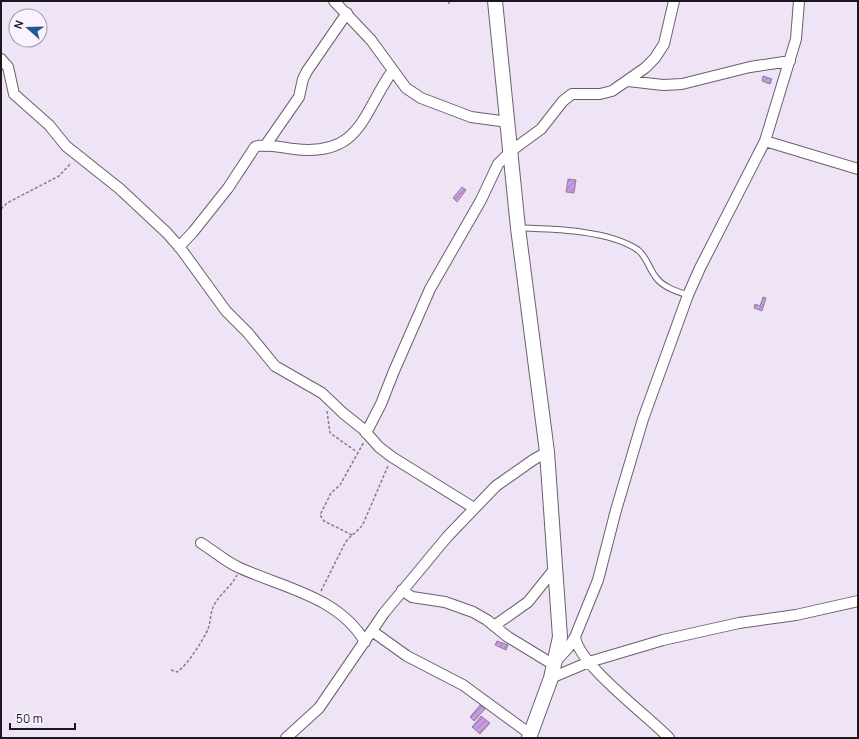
<svg xmlns="http://www.w3.org/2000/svg" width="859" height="739" viewBox="0 0 859 739" font-family="Manrope,sans-serif">
<style>
.building{fill:url(#building-hatch);stroke:#8e8294}
.lines{fill:none;stroke-linecap:round;stroke-linejoin:round}
.lane-casing{stroke:#6a5f6f;stroke-width:7}
.street-casing{stroke:#6a5f6f;stroke-width:12}
.secondary-casing{stroke:#6a5f6f;stroke-width:16}
.path{stroke:#847c89;stroke-width:1.5;stroke-dasharray:3 2;stroke-linecap:butt}
.lane{stroke:#fff;stroke-width:5}
.street{stroke:#fff;stroke-width:10}
.secondary{stroke:#fff;stroke-width:14}
</style>
<defs>
<pattern id="building-hatch" width="6" height="6" patternUnits="userSpaceOnUse"><rect width="6" height="6" fill="#c999e1"/><path d="M-1 1l2-2M0 6l6-6M5 7l2-2" fill="none" stroke="#a27cb6"/></pattern>
</defs>
<rect width="100%" height="100%" fill="#efe3f6"/>
<path class="building" d="M763,76L772,79L770,84L762,81Z
M568,179L576,180L574,193L566,192Z
M462,187L466,190L457,202L453,198Z
M763,297L766,298L762,311L754,308L755,304L760,306Z
M497,641L508,645L506,650L495,645Z
M480,705L485,709L474,721L470,717Z
M481,716L490,723L480,734L472,727Z"/>
<g class="lines">
<defs>
<path id="lane" d="M518,228C553,229 609,230 638,250C646,256 649,268 655,276C662,287 676,291 688,295"/>
<path id="street" d="M334,1L371,40L406,88L421,98L471,117L508,122
M1,59L8,67L14,94L49,125L66,146L120,189L167,233L181,249L226,311L248,333L275,366L322,393L343,413L363,429L379,447L392,457L474,508
M628,81L663,85L682,84L750,67L790,61
M765,141L858,169
M265,146L299,97L303,79L307,71L347,13
M179,247L193,232L228,188L255,147C262,143 285,148 294,149C361,157 362,114 393,70
M366,433L381,404L394,371L430,289L481,200L498,164L511,151L541,129L563,101L572,94H600L612,91L645,68L655,58L664,44L674,1
M201,543C214,551 226,562 240,568C284,588 339,597 365,642
M402,590L412,597L445,602L473,612L487,620L508,637L554,665
M494,626L528,602L556,567
M372,631L407,656L463,685L530,734
M575,637C579,665 648,716 669,738
M555,662L568,648L575,637L598,580L616,510L643,419L688,295L700,268L765,141L796,39L799,1
M551,678L589,662L663,640L739,623L796,615L858,601
M286,738L319,708L384,613L447,537L496,486L533,460L547,452"/>
<path id="secondary" d="M495,1L518,228L547,452L560,637L551,678L529,738"/>
</defs>
<use href="#lane" class="lane-casing"/>
<use href="#street" class="street-casing"/>
<use href="#secondary" class="secondary-casing"/>
<path class="path" d="M449,4V1
M1,209L7,203L59,176L71,163
M327,411L330,433L357,452
M352,535L324,521L320,515L331,493L340,485L364,442
M321,591L345,543C350,535 358,532 363,524L388,466
M171,670L177,672C186,667 204,639 208,629C211,621 210,613 214,605C220,594 231,587 237,575"/>
<use href="#lane" class="lane"/>
<use href="#street" class="street"/>
<use href="#secondary" class="secondary"/>
</g>
<rect width="859" height="739" fill="none" stroke="#1c171e" stroke-width="4"/>
<g transform="translate(28 28) rotate(290)"><circle r="19" fill="#faf2fe" stroke="#a19aa4"/>
<path d="M0-3L7 15L0 10L-7 15Z" fill="#225890"/>
<text y="-6" font-size="11" font-weight="bold" text-anchor="middle" fill="#1c171e">N</text>
</g>
<path d="M10 723v6h65v-6" fill="none" stroke="#1c171e" stroke-width="2"/>
<text x="16" y="723" font-size="12" fill="#1c171e" stroke="#faf2fe" stroke-width="3" paint-order="stroke">50 m</text>
</svg>
